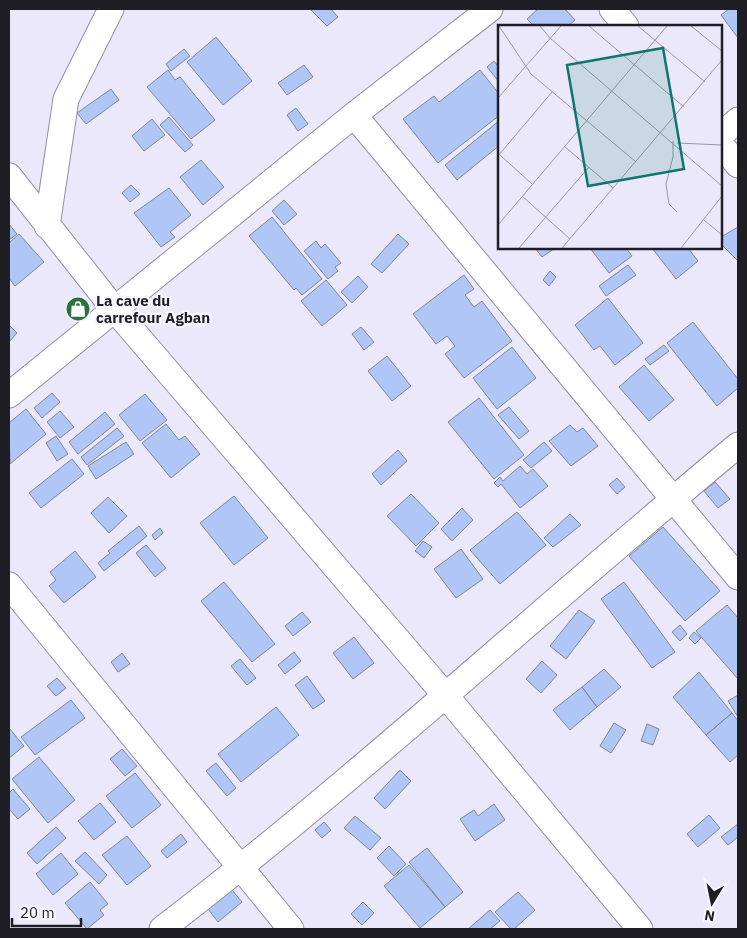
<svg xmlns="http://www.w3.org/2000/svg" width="747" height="938" viewBox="0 0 747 938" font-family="'IBM Plex Sans',sans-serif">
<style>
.building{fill:#afc6f7;stroke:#7f8696}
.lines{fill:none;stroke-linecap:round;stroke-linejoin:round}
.street-casing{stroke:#9390a1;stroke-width:27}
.street{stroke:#fff;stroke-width:25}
.labels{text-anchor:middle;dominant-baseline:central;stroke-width:4.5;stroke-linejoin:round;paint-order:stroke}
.poi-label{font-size:15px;font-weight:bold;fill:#201e25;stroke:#f8f7ff;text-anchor:start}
.inset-road{fill:none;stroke:#9a97a5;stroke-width:1}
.view{fill:#0f766e;fill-opacity:0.15;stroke:#0f766e;stroke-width:2.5}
.inset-edge{fill:none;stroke:#201e25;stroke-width:2.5}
</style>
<rect width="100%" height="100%" fill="#ebe8fb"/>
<path class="building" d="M310,9H331L338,17L327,26Z
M538,9H565L575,20L568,26H534L527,19Z
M729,9H738V38L721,15Z
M216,37L252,81L223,105L187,62Z
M184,49L190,56L171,71L166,64Z
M494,61L500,69V83L487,67Z
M304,65L313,77L287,95L278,83Z
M168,70L175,80L180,77L215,120L191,139L147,87Z
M480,70L500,95V115L438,163L403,119L434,96L439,102Z
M111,89L119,100L86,124L77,113Z
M296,108L308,124L298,131L287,115Z
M169,117L193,145L185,152L160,125Z
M152,119L165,135L144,151L132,136Z
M500,120V145L457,180L445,165Z
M201,160L224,187L203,205L180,177Z
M131,185L140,194L130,202L122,193Z
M169,188L191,215L170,232L175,237L161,247L134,213Z
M284,200L297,214L284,225L272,211Z
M272,217L322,279L302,295L296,288L294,290L249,236Z
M9,224L17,234L9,240Z
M738,227V259L737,260L721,244V237Z
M19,234L44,262L15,286L9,278V243Z
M398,234L409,244L382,273L371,264Z
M316,241L321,248L325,244L341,263L335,267L338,271L328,279L304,251Z
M535,248H555L542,257Z
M590,248H626L632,256L609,273Z
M652,248H688L698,261L676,279Z
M628,265L636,275L606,296L599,286Z
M550,271L556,277L549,286L543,280Z
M464,275L474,289L465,295L474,307L482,301L512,341L464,378L445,354L455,346L447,336L436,344L413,314Z
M358,276L368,287L352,303L341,292Z
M326,280L347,305L322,326L301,301Z
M608,298L643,343L615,365L600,346L594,350L575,325Z
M79,303L86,312L79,318L72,309Z
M693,322L738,379V388L717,406L667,343Z
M9,325L17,333L9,342Z
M361,327L374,342L364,350L352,334Z
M664,345L669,351L650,365L645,359Z
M512,347L536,378L497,409L473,378Z
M387,356L411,386L392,401L368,371Z
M644,365L674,400L649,421L619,387Z
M52,393L60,402L42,418L34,408Z
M145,394L167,420L140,441L119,415Z
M479,398L524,455L494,479L448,422Z
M509,407L529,431L519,439L498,415Z
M26,409L46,434L10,464L9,423Z
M60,411L74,427L60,438L47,422Z
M105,412L115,424L78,454L69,442Z
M166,424L179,440L185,436L200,454L171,478L142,443Z
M570,425L577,432L583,428L598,446L571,466L549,441Z
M117,428L124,436L87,465L81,457Z
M56,436L68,454L57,461L46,443Z
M126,442L134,454L96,479L88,466Z
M544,442L552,451L531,468L523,460Z
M398,450L407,461L381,485L372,474Z
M72,459L84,474L41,508L29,493Z
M520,466L527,474L533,469L548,486L520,508L501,484L498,487L494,483L500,477L503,481Z
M617,478L625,487L617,494L609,485Z
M715,482L730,499L718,508L704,491Z
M411,494L439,523L416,546L387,516Z
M234,496L268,538L234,565L200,523Z
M108,497L127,516L109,533L91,513Z
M462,508L473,520L452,541L441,529Z
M517,512L546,545L500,584L470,550Z
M570,514L581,525L553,547L544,538Z
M139,526L147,536L104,571L98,563L110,553L108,551Z
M663,527L720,591L685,621L629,556Z
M160,528L163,533L155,540L152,535Z
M423,541L432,547L424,558L415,551Z
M146,545L166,568L155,577L136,553Z
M461,549L483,579L456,598L434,569Z
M75,551L96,577L64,603L49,586L56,580L50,572Z
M224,582L275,644L252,662L201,601Z
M624,582L675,652L652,668L601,599Z
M727,605L738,618V679L696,631Z
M579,610L595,621L566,659L550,646Z
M302,612L311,622L293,636L285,626Z
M680,625L687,634L680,641L672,632Z
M694,632L701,638L695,644L689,638Z
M354,637L374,663L353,679L333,653Z
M294,652L301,661L285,674L278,665Z
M122,653L130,664L118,672L111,662Z
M240,659L256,678L247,685L231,666Z
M542,661L557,675L541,693L526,679Z
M604,669L621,687L597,707L582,687Z
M699,672L732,713L706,735L673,697Z
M307,676L325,701L313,709L295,685Z
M57,678L66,688L56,696L47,686Z
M582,687L597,707L570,730L553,710Z
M738,695V717L728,701Z
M71,700L85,718L35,755L21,737Z
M276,707L299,735L241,782L218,754Z
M732,713L738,721V755L730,762L706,735Z
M614,723L626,730L611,753L600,746Z
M647,724L659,729L653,745L641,741Z
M9,728L24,746L9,758Z
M122,749L137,766L125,776L110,759Z
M39,757L75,800L48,823L12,779Z
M216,763L236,788L227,796L206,771Z
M400,770L411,781L385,809L374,798Z
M135,773L161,805L132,828L106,796Z
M13,789L30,809L18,819L9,809V793Z
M100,803L116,822L94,840L78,821Z
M494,804L505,820L475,841L460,819L474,810L478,816Z
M709,815L720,828L698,847L687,834Z
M355,816L381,838L370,850L344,828Z
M324,822L331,830L322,838L315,830Z
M738,824V837L728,845L721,837Z
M56,827L66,838L37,864L27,853Z
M181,834L187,842L167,858L161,851Z
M127,836L151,866L127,885L102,855Z
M389,846L406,864L394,876L377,858Z
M427,848L463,892L445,907L409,862Z
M85,852L107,875L99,884L75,861Z
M61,853L78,874L53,895L36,874Z
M409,865L445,907L420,928L384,886Z
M90,882L108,904L100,910L104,915L87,929L65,903Z
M232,890L242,902L218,922L208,909Z
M518,892L535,910L514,929H511L495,912Z
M363,902L374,913L362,925L351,914Z
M490,910L500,921L490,929H468Z"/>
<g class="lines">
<defs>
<path id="street" d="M612,9L626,26
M354,115L738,577
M721,135L738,120
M721,145L738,165
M9,176L115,310L446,696L640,929
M47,226L66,99L111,9
M9,395L354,115L490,9
M9,585L291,929
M162,929C361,776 545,605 738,445"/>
</defs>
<use href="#street" class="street-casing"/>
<use href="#street" class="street"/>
</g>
<defs>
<symbol id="shop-disc" viewBox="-11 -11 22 22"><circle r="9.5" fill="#2b713c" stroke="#f8f7ff"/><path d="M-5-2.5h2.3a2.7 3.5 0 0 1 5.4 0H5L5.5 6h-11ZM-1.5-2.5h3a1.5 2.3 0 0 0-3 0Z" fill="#fff"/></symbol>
</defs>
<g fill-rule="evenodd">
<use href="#shop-disc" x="64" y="295" width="28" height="28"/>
</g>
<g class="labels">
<g class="poi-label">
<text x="96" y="300">La cave du<tspan x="96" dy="17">carrefour Agban</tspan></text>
</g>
</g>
<g transform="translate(498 25)">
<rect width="224" height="224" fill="#ebe8fb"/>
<path class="inset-road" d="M1,1L33,49L138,137M42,1L52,13L224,161M91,1L186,82M140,1L207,57M193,1L224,26M0,73L63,1M175,116V132L168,159L171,179L179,187M179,118L224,120M66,121L115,163M2,130L34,159M0,131L54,67M24,171L72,214M206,195L224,210M0,200L169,1M21,223L91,142M64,223L224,35M183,223L224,171"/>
<path class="view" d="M165,23L186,144L90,161L69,40Z"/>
<rect width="224" height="224" class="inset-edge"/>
</g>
<rect width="747" height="938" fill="none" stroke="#201e25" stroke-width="20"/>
<g transform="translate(712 903) rotate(190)" stroke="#f8f7ff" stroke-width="4" paint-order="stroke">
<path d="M0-4L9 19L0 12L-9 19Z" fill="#201e25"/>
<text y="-8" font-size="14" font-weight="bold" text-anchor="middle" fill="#201e25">N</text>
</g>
<path d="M12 918v8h69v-8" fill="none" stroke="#201e25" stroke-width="2.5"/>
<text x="20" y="918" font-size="15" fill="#201e25" stroke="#f8f7ff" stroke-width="4" paint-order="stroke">20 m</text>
</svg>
